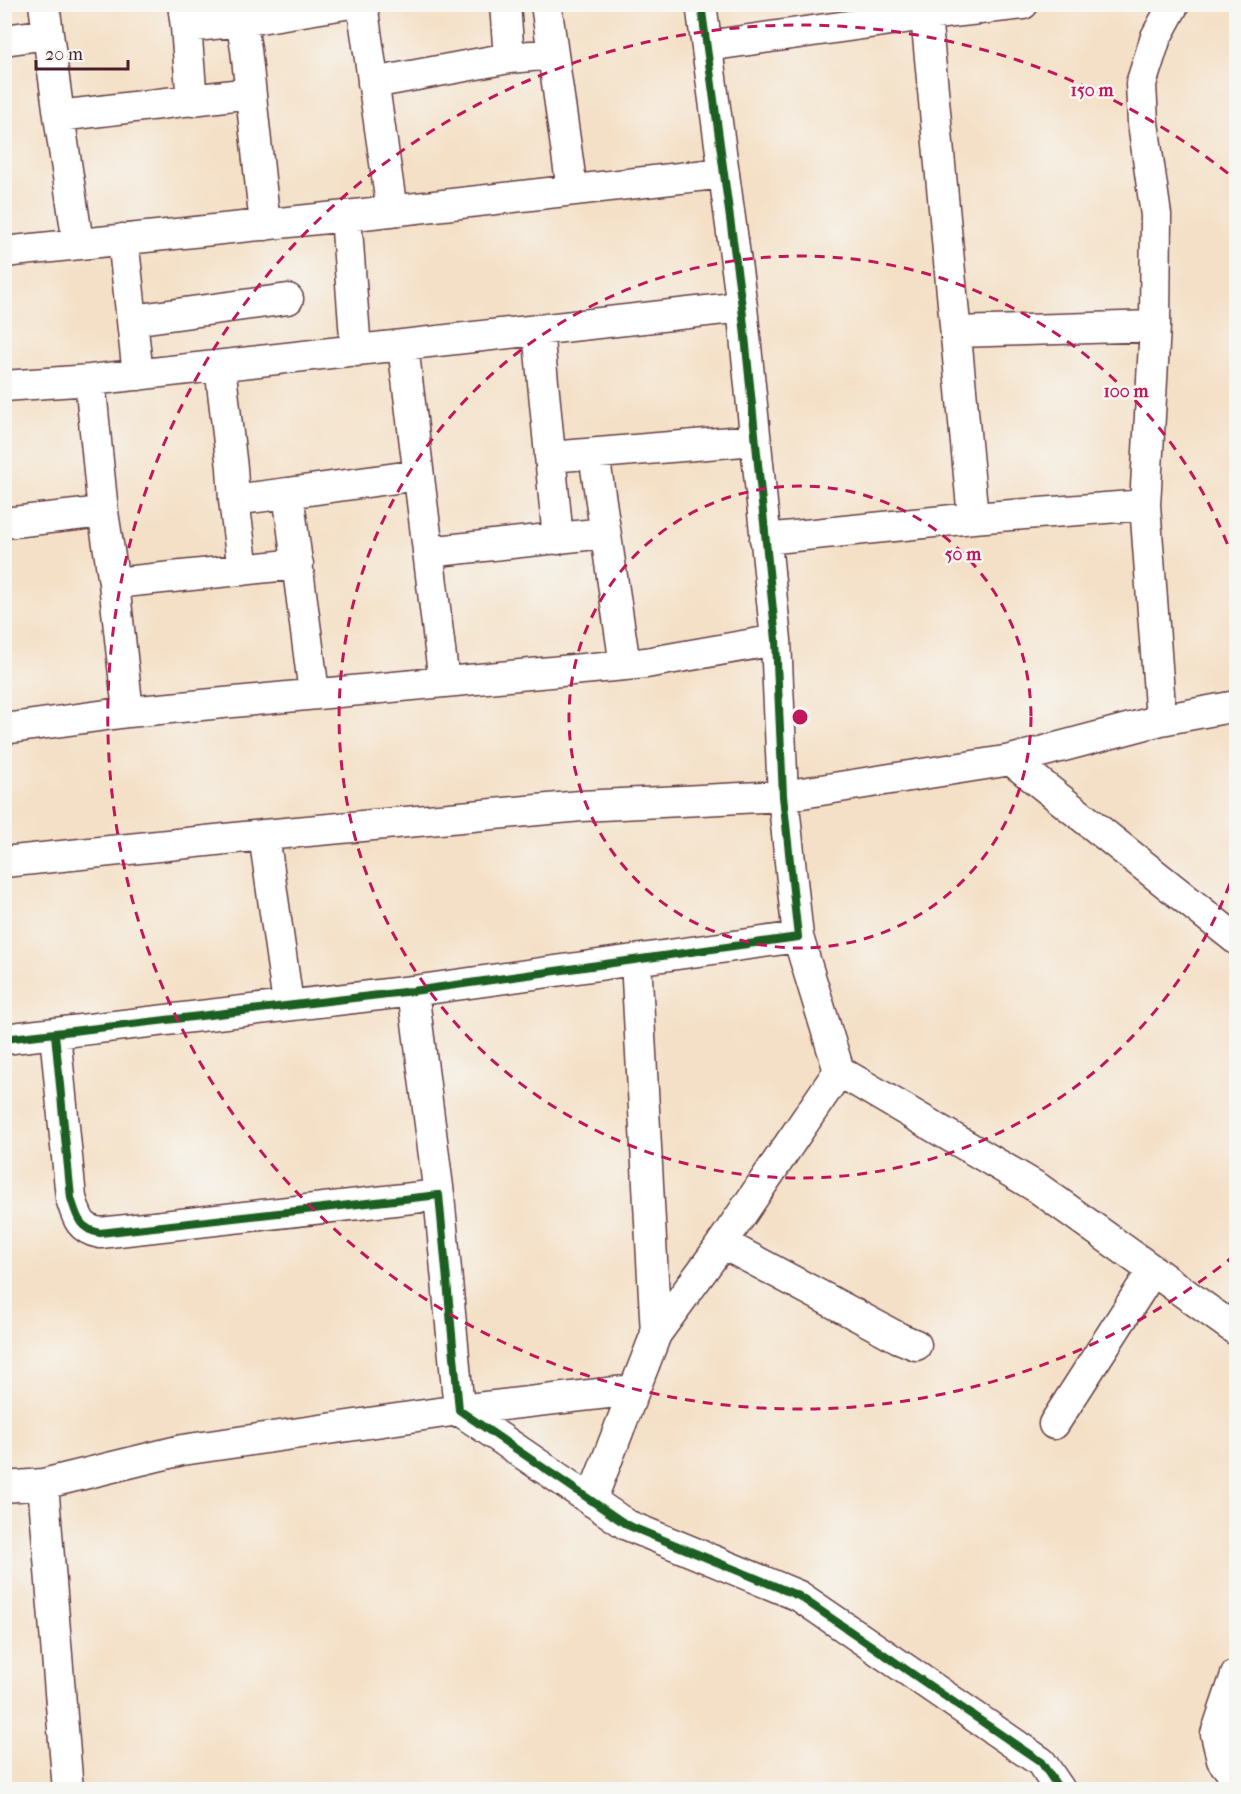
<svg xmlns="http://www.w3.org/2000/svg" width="1241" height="1794" viewBox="0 0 1241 1794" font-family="'IM FELL French Canon',serif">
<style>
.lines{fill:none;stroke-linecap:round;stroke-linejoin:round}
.street-casing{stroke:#643c42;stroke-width:33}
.street{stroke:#fff;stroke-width:30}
.cycleway-casing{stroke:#f6f6f2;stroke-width:11}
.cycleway{stroke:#1b5e20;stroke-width:8}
.ring{fill:none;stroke:#c2185b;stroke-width:3;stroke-dasharray:10 8}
.centre{fill:#c2185b;stroke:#f6f6f2;stroke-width:3}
.ring-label{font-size:18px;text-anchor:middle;font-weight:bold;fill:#c2185b;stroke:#f6f6f2;stroke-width:5;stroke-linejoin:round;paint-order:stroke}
</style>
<rect width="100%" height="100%" fill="#f6f6f2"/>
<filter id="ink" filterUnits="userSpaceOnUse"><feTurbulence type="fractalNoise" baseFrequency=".0167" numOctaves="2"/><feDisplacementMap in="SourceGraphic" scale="12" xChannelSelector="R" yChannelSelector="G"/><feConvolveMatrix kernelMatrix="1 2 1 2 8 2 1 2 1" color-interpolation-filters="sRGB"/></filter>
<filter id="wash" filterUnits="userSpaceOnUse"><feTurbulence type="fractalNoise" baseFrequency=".008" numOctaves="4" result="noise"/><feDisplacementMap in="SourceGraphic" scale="24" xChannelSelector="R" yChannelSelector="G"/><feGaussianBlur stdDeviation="1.35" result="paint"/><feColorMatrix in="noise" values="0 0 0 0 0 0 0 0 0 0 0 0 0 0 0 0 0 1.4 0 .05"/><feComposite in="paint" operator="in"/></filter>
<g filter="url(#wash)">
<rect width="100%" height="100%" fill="#f4e0c6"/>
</g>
<g filter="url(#ink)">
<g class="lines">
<defs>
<path id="street" d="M44,4L59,116L78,243
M183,4L186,27L241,21L246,49L265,225
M362,4L392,211
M505,4L509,58
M546,4L572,190
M926,15L973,518
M241,21L345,4
M186,27L192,101
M4,40L48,34
M707,46L926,15L1023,4
M373,83L509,58L553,54
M59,116L250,93
M346,216L356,351
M123,239L138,375
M4,252L346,216L724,173
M132,320L288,299
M538,330L558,539
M956,332L1155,326
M403,346L444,682
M220,366L232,468L234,500L288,493L314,693
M90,380L103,512L114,583L128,712
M4,386L90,380L742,307
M594,454L625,665
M550,457L755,440
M288,493L418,475
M234,500L243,570
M4,523L103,512
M765,539L973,518L1145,505
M428,552L605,533
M114,583L298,564
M1161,720L1145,505L1155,326L1156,215L1143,123L1141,84L1156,37L1174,4
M4,729L128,712L646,663L776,640
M1011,760L1236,939
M264,835L288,1004
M4,862L264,835L581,806L783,796L1011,760L1161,720L1236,706
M636,960L656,1334
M413,991L439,1195
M55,1034L71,1198C77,1217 79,1229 100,1233L439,1195L459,1410L627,1525L799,1596L1041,1762L1060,1790
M4,1039L413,991L798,937L783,796L776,640L742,307L701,4
M839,1071L1038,1188L1236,1330
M722,1243L899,1338L916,1345
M1054,1424L1153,1270
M43,1484L182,1450L459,1410L634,1390
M4,1487L43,1484L68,1790
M591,1501L656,1334L716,1252L839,1071L798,937
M1236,1675L1216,1734L1222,1760L1236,1778"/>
</defs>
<use href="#street" class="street-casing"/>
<use href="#street" class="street"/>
<defs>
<path id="cycleway" d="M55,1034L71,1198C77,1217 79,1229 100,1233L439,1195L459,1410L627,1525L799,1596L1041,1762L1060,1790
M4,1039L413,991L798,937L783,796L776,640L742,307L701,4"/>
</defs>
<use href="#cycleway" class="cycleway-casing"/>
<use href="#cycleway" class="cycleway"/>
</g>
</g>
<g class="ring">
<circle cx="800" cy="717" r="231"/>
<path d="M1236 867A461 461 0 1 1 1236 567"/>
<path d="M1235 1255A692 692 0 1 1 1235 179"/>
</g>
<circle cx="800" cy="717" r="9" class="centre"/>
<g class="ring-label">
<text x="1092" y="96">150 m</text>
<text x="1126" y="397">100 m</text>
<text x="963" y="560">50 m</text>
</g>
<rect width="1241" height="1794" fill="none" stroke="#f6f6f2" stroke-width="24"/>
<path d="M36 60v9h92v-9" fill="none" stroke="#4a1f2b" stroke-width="3"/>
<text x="45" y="60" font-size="18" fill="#4a1f2b" stroke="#f6f6f2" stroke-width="4.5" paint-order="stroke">20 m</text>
</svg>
